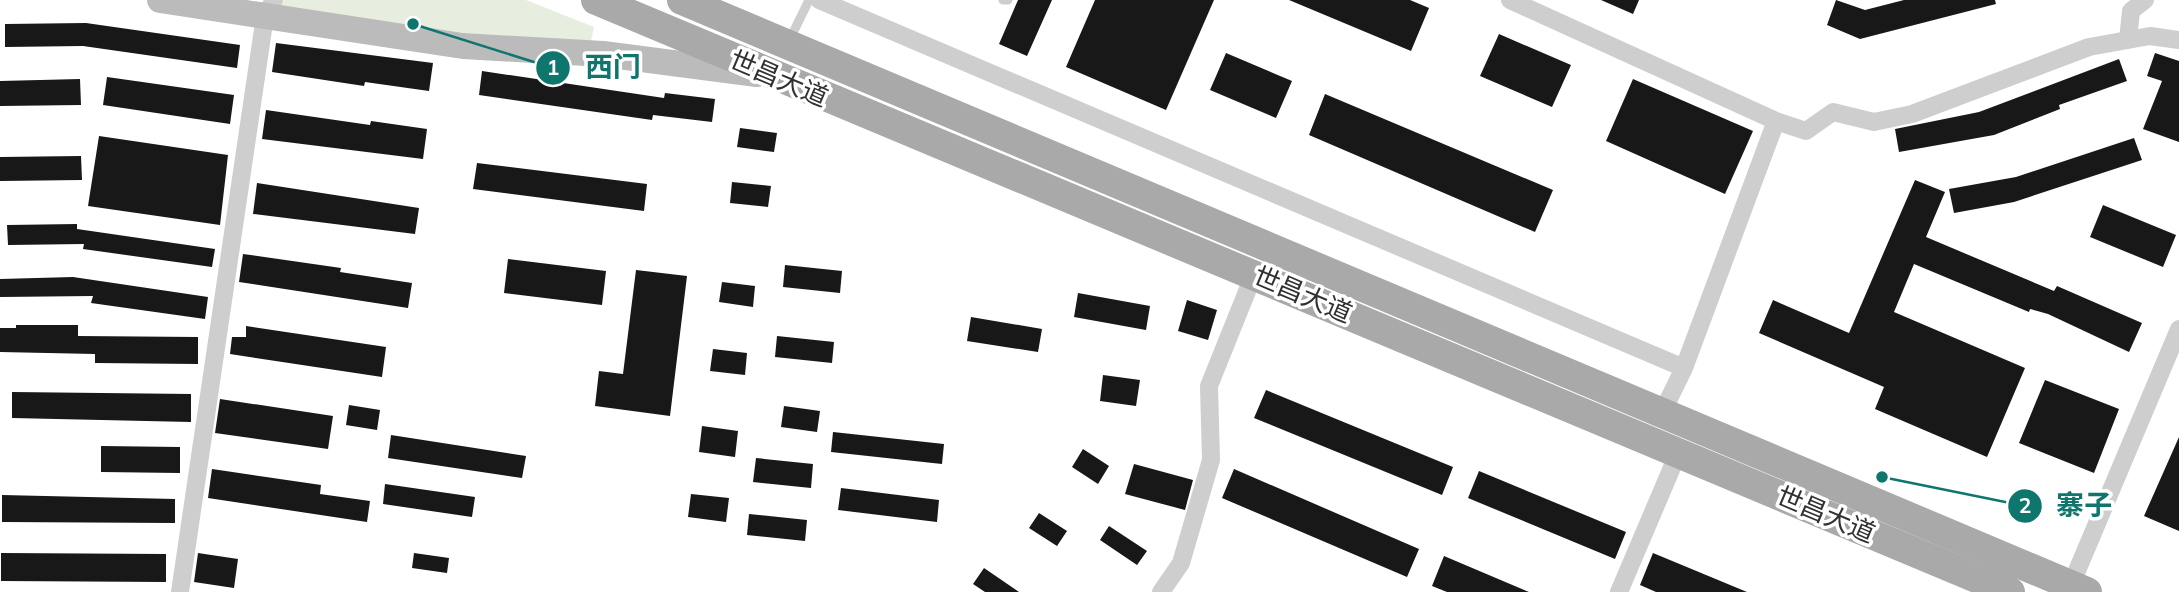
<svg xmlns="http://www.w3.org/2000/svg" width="2179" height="592" viewBox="0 0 2179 592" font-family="Mulish,'Noto Sans SC',sans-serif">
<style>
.green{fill:#e8eedf}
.building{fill:#181818}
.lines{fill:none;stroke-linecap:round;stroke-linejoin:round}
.lane{stroke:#cecece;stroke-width:9}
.street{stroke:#cecece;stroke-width:18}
.secondary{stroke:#bbb;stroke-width:26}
.primary{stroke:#a9a9a9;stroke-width:30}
.labels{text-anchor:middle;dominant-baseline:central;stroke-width:7;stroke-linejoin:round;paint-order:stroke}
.street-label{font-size:26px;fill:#313131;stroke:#fff}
.leader{fill:none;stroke:#0f766e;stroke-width:2.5}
.callout-dot{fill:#0f766e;stroke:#fff;stroke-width:2.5}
.mark-label{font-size:21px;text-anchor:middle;font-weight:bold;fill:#fff}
.callout-label{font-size:28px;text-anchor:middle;font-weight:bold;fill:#0f766e;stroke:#fff;stroke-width:7;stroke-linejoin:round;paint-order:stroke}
</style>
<rect width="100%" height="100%" fill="#fff"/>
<path class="green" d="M284,0H526L594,27L591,41L464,33L280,7Z"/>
<path class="building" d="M1018,0H1052L1027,56L999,44Z
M1095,0H1214L1166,110L1066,67Z
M1289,0H1410L1429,8L1411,51Z
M1601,0H1639L1633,14Z
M1836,0L1865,10L1904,0H1995L1996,4L1860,39L1827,25Z
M86,23L240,45L237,68L83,46L5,47V24Z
M1499,34L1571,65L1552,107L1480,76Z
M276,43L433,63L429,91L365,82L364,86L272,72Z
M1226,53L1292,81L1276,118L1210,90Z
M2155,53L2179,61V142L2143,129L2162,81L2147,76Z
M2119,59L2127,81L2059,105L2060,109L1994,135L1899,152L1895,129L1979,112Z
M482,71L664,98L665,93L715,99L712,122L653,115L652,120L479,95Z
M107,77L234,95L230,124L103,105Z
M80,79L81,105L0,106V81Z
M1633,79L1753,131L1725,194L1606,141Z
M1325,94L1553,190L1535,232L1309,135Z
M266,110L370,125L371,121L427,129L423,159L262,139Z
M740,128L777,133L774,152L737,147Z
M99,136L228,155L220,225L88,206Z
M2134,138L2142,160L2014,202L1954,213L1949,189L2016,177Z
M81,156L82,180L0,181V157Z
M477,163L647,184L644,211L473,189Z
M1915,180L1945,192L1926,237L2054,291L2057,286L2142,323L2129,352L2048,314L2030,309L2029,312L1914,264L1894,312L2025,368L1987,457L1875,409L1884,387L1759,333L1773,300L1849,333Z
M732,182L771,186L768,207L730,203Z
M257,183L419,208L415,234L253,214Z
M2103,205L2176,235L2163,267L2090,237Z
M77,224V229L215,249L212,267L83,249L84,244L8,245L7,225Z
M243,254L341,268L340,272L412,283L408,308L239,282Z
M508,259L606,271L602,305L504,293Z
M785,265L842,271L840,293L783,287Z
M636,270L687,276L670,416L595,406L599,371L623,374Z
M73,277L208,297L205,319L91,303L93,296L0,297V279Z
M722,282L755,286L753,307L719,302Z
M1078,293L1150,306L1146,330L1074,317Z
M1187,300L1217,310L1208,340L1178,331Z
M971,317L1042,329L1038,352L967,341Z
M16,325H78V336L198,337V364L95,363V354L0,352V328H16Z
M246,326L386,347L382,377L230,354L232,337H246Z
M777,336L834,342L832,363L775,357Z
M713,349L747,353L745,375L710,371Z
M1103,375L1140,380L1136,406L1100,401Z
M2045,380L2119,409L2094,473L2019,443Z
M1266,390L1453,467L1442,495L1254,418Z
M12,392L191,394V422L12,418Z
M220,399L333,416L328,449L215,433Z
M349,405L380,410L377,430L346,425Z
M784,406L820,411L817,432L781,427Z
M702,426L738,431L735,457L699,452Z
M833,432L944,444L942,464L831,452Z
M391,435L526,456L522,478L388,458Z
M2179,437V531L2144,516Z
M101,446L180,447V473L101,472Z
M1083,449L1109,466L1098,484L1072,467Z
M756,458L813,464L811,488L753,482Z
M1134,464L1193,480L1185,510L1125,494Z
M212,469L321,485L320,494L370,501L367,522L208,498Z
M1234,469L1419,549L1407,577L1222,498Z
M1479,471L1626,532L1615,559L1468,498Z
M385,484L475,497L472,517L383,504Z
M841,488L939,500L937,522L838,510Z
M691,494L729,498L726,522L688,517Z
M2,495L175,499V523L2,522Z
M1039,513L1067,531L1057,546L1029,528Z
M749,514L807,520L805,541L747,535Z
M1109,526L1147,551L1137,565L1100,540Z
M1,553L166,554V582L1,581Z
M198,553L238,559L234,588L194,582Z
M414,553L449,558L447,573L412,568Z
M1653,553L1747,592H1656L1640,585Z
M1444,556L1529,592H1447L1432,586Z
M984,568L1019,592H985L973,584Z"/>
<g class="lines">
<path class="lane" d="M1003,0H1008
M790,39L809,0"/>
<path class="street" d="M819,0L1684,368
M1510,0L1776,121L1806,131L1833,112L1874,122L1912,114L2089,47L2150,36L2179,40
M2128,40L2131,11L2145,0
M1662,413L1684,368L1776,121
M2071,585L2179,329
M180,592L265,16L274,0
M1161,592L1181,563L1211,460L1209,386L1254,274
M1619,592L1679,451"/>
<path class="secondary" d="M160,0L463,46L603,54L757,74"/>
<path class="primary" d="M596,0L2010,592
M682,0L2087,592"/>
</g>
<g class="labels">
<g class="street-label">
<text transform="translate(779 78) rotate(23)">世昌大道</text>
<text transform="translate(1303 294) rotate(23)">世昌大道</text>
<text transform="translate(1826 514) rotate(23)">世昌大道</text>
</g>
</g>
<path class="leader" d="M413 24L553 68M1882 477L2025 506"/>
<g class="callout-dot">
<circle cx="413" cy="24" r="7"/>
<circle cx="1882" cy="477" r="7"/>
<circle cx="553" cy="68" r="18"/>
<circle cx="2025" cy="506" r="18"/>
</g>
<g class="mark-label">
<text x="553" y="75">1</text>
<text x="2025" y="513">2</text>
</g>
<g class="callout-label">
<text x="613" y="77">西门</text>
<text x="2084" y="515">寨子</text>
</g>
</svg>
